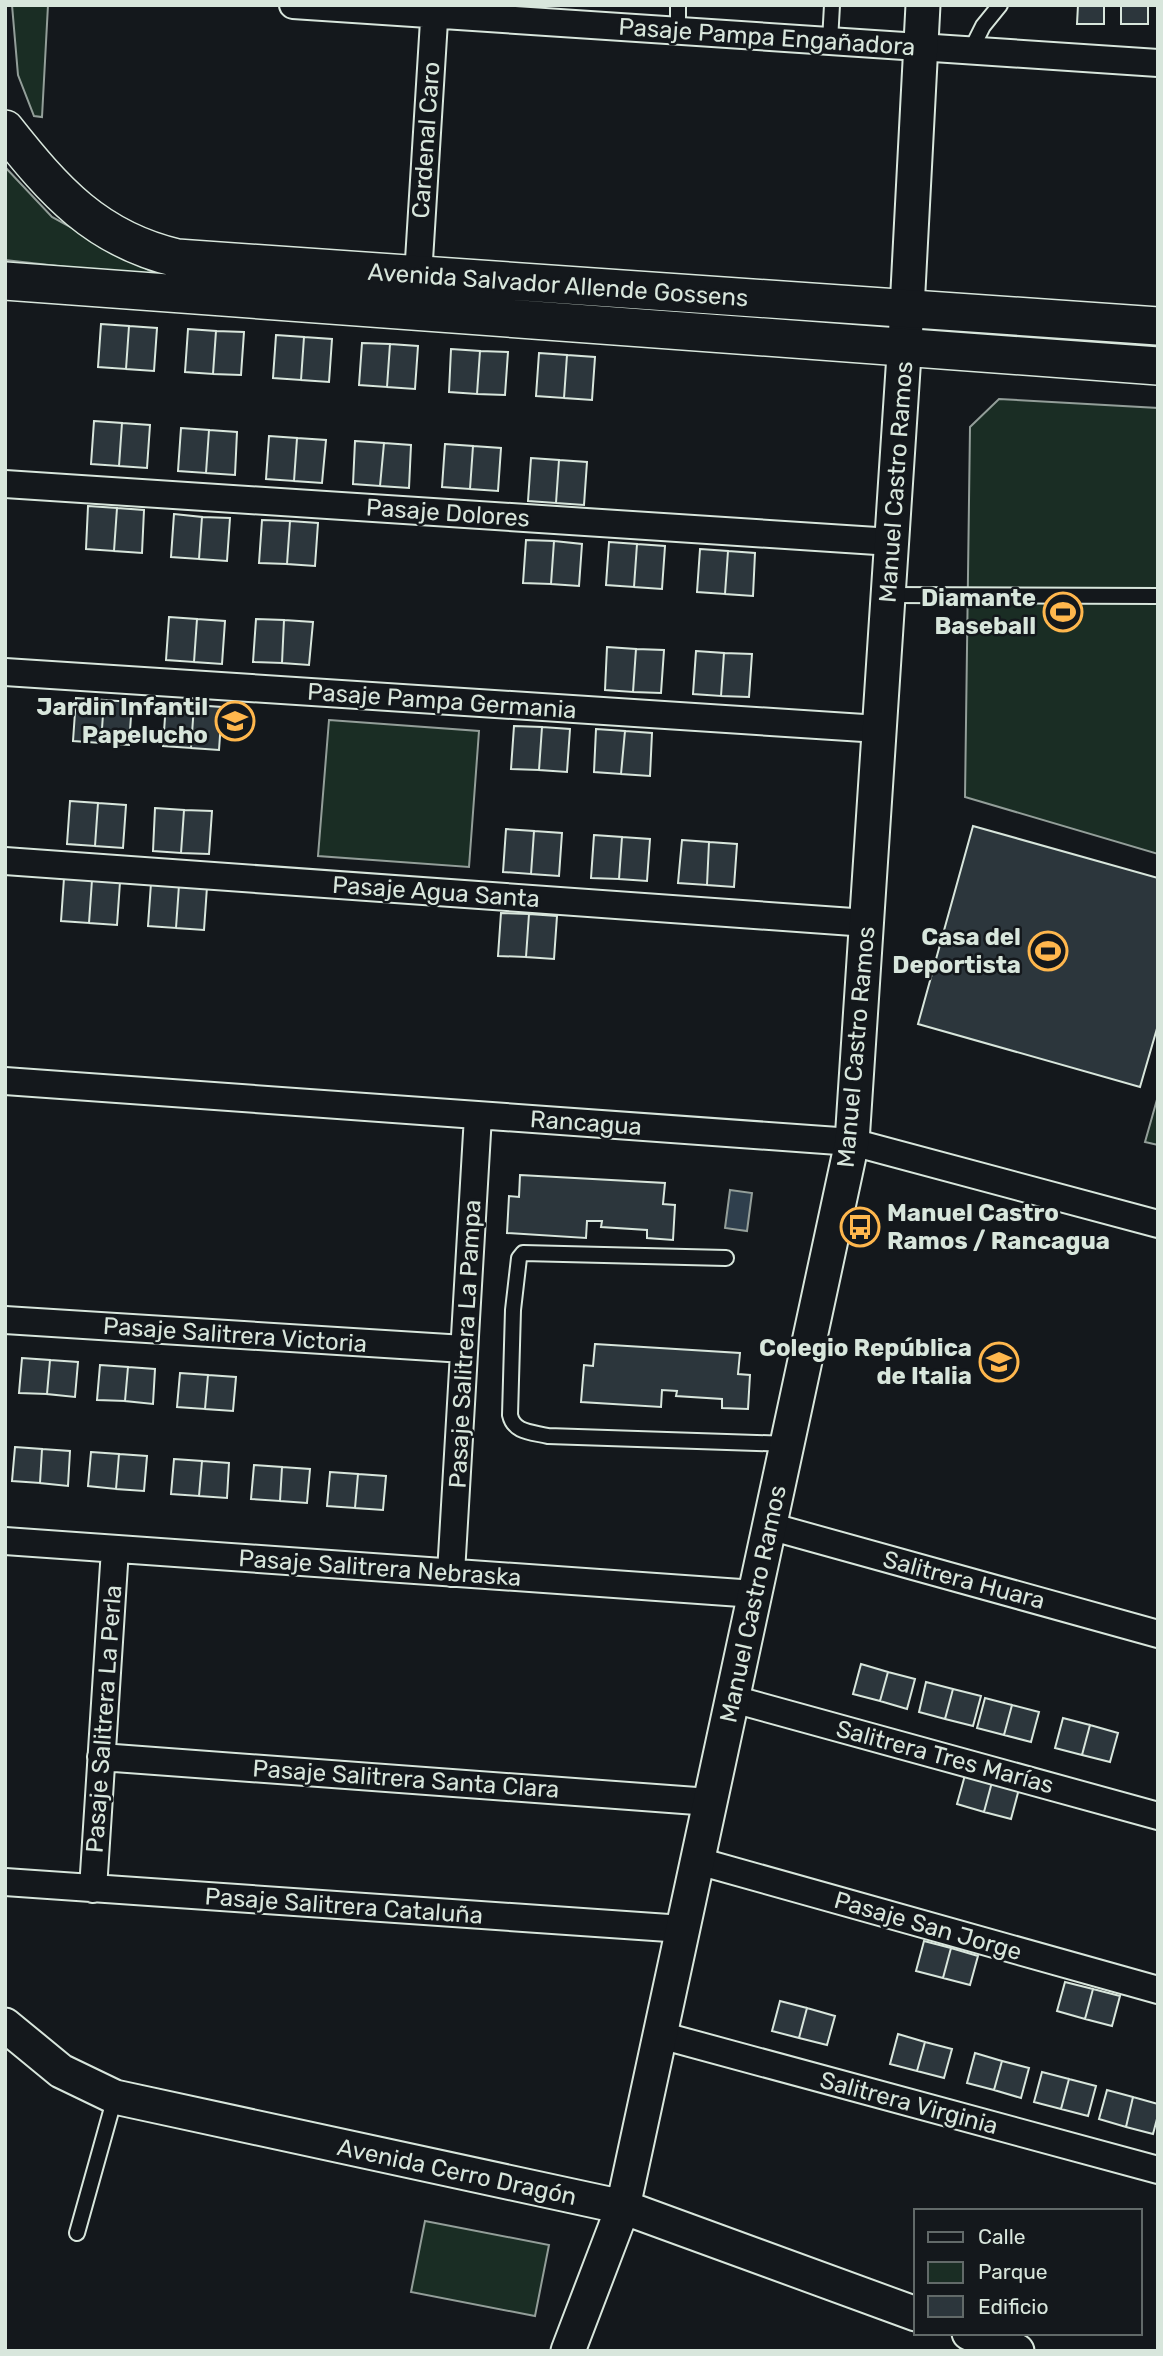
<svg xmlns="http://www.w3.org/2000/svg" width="1163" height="2356" viewBox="0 0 1163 2356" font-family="Rubik,sans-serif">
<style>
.green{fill:#1a2d24;stroke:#939e99;stroke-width:2}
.water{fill:#2f3f4d;stroke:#939e99;stroke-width:2}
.building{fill:#2c363c;stroke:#d8e6dc;stroke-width:2}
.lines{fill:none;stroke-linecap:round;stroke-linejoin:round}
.service-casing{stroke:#d8e6dc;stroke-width:18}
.minor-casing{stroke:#d8e6dc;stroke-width:30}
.tertiary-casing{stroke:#d8e6dc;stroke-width:37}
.secondary-casing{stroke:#d8e6dc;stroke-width:40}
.service{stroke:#14181c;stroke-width:14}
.minor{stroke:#14181c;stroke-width:26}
.tertiary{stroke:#14181c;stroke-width:33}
.secondary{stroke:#14181c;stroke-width:37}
.labels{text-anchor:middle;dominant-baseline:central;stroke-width:5;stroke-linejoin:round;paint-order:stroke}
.street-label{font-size:24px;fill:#d8e6dc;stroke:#14181c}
.poi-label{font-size:24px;font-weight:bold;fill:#d8e6dc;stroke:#14181c;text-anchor:end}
</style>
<rect width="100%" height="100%" fill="#14181c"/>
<path class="green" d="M12,5H48L42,117L34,116L18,75Z
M5,167L52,217L163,278L5,260Z
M999,399L1158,408V854L965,797L970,427Z
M329,720L479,731L469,867L318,856Z
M1158,1096V1145L1145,1142Z
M425,2221L549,2245L535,2316L411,2292Z"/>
<path class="water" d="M730,1190L752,1193L747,1231L725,1228Z"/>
<path class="building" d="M1078,5H1104V24H1077Z
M1121,5H1148V24H1121Z
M101,324L129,326L126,369L98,367Z
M129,326L157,328L154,371L126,369Z
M188,329L216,331L213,374L185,372Z
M216,331L244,332L241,375L213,374Z
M276,335L304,337L301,380L273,378Z
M304,337L332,339L329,382L301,380Z
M362,343L390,344L387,387L359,385Z
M390,344L418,346L415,389L387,387Z
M451,349L480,351L477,394L449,392Z
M480,351L508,352L505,395L477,394Z
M539,353L567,355L564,398L536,396Z
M567,355L595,357L592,400L564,398Z
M94,421L122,423L119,466L91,464Z
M122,423L150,425L147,468L119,466Z
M181,428L209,430L206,473L178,471Z
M209,430L237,432L235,475L206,473Z
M269,436L297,438L294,481L266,479Z
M297,438L326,440L322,483L294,481Z
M355,441L384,443L380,486L353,484Z
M384,443L411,445L409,488L380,486Z
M445,444L473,446L470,489L442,487Z
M473,446L501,448L498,491L470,489Z
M531,458L559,460L556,503L528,501Z
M559,460L587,462L584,505L556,503Z
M88,506L117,508L114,551L86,549Z
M117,508L144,510L142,553L114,551Z
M174,514L202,517L199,559L171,557Z
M202,517L230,518L227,561L199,559Z
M262,520L290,521L287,564L259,563Z
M290,521L318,523L315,566L287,564Z
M526,540L554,541L551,584L523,583Z
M554,541L582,544L579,586L551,584Z
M609,542L637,544L634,587L606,585Z
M637,544L665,546L662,589L634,587Z
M700,549L728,551L725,594L697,592Z
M728,551L755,553L753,596L725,594Z
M169,617L197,619L194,662L166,660Z
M197,619L225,621L222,664L194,662Z
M256,619L284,620L282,663L253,662Z
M284,620L313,622L309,665L282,663Z
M607,647L636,649L633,692L605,690Z
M636,649L664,650L661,693L633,692Z
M696,651L724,653L721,696L693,694Z
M724,653L752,654L749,697L721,696Z
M76,698L104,700L101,743L73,741Z
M104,700L132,702L129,745L101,743Z
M166,703L194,705L191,748L163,746Z
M194,705L222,707L219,750L191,748Z
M514,726L542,727L539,770L511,769Z
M542,727L570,729L567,772L539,770Z
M596,729L625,731L621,774L594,772Z
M625,731L652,733L650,776L621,774Z
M70,801L98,803L95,846L67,844Z
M98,803L126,805L123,848L95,846Z
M155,808L184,810L181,853L153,851Z
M184,810L212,811L209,854L181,853Z
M973,826L1158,878V1025L1140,1087L918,1024Z
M506,829L534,831L531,874L503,872Z
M534,831L562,833L559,876L531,874Z
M594,835L622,837L619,879L591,878Z
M622,837L650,839L647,881L619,879Z
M682,840L709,842L707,885L678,883Z
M709,842L737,844L734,887L707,885Z
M64,878L92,880L89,923L61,921Z
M92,880L120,882L117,925L89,923Z
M151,883L179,885L176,928L148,926Z
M179,885L207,887L204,930L176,928Z
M501,913L529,914L526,957L498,956Z
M529,914L557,916L554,959L526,957Z
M520,1175L665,1183L663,1204L675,1205L673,1240L647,1238V1230L601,1227L602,1221H587L586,1238L507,1233L509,1196L519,1197Z
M595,1344L740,1353L738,1374L750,1375L748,1409L722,1408V1399L676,1396L677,1391L662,1390L661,1407L581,1402L584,1365L593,1366Z
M22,1358L50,1360L47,1394L19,1393Z
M50,1360L78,1362L75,1397L47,1394Z
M100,1365L128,1367L125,1401L97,1400Z
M128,1367L155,1369L153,1404L125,1401Z
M180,1373L208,1375L205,1409L177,1407Z
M208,1375L236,1377L233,1411L205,1409Z
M15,1447L42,1449L40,1483L12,1481Z
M42,1449L70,1451L68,1486L40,1483Z
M91,1452L119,1454L116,1489L88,1486Z
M119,1454L147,1456L144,1491L116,1489Z
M174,1459L202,1461L199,1496L171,1494Z
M202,1461L229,1463L227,1498L199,1496Z
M254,1465L282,1467L280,1501L251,1499Z
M282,1467L310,1469L307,1503L280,1501Z
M330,1472L358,1474L355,1508L327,1506Z
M358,1474L386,1476L383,1510L355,1508Z
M861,1664L888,1672L880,1701L853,1694Z
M888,1672L915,1679L907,1709L880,1701Z
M926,1682L953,1689L945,1719L919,1712Z
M953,1689L981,1696L973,1726L945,1719Z
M985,1698L1012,1705L1004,1735L977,1728Z
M1012,1705L1039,1712L1031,1742L1004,1735Z
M1063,1718L1090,1725L1082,1755L1055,1748Z
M1090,1725L1118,1733L1110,1762L1082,1755Z
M965,1775L992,1782L984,1812L957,1804Z
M992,1782L1019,1789L1011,1819L984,1812Z
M924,1941L951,1948L943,1978L916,1971Z
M951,1948L978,1956L970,1985L943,1978Z
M1065,1982L1093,1989L1085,2019L1057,2011Z
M1093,1989L1120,1996L1112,2026L1085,2019Z
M780,2001L807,2008L799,2038L772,2031Z
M807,2008L835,2016L827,2045L799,2038Z
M898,2034L925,2042L917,2071L890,2064Z
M925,2042L952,2049L944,2078L917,2071Z
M975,2053L1002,2061L994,2090L967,2083Z
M1002,2061L1029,2068L1021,2098L994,2090Z
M1042,2072L1069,2079L1061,2109L1034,2102Z
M1069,2079L1096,2086L1088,2116L1061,2109Z
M1107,2090L1133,2097L1126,2127L1099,2119Z
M1133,2097L1158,2104V2115L1153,2134L1126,2127Z"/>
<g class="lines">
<defs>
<path id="service" d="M678,31V5
M830,41L832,5
M971,50L983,26L1000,5
M888,595L1158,596
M726,1258L523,1253L519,1258L513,1310L510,1415C514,1433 532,1432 548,1436L789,1444
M77,2233L115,2097"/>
<path id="minor" d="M293,5L1158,63
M418,276L435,5
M5,484L892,542
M5,672L879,729
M5,861L867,923
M5,1081L852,1142L1158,1224
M5,1320L464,1349
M769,1526L1158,1634
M5,1541L755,1594
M451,1573L478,1116
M733,1699L1158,1816
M101,1757L710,1802
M698,1861L1158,1990
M5,1882L683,1929
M93,1889L115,1549
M660,2035L1158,2170"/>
<path id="tertiary" d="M5,2025L61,2071L115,2097L623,2207L916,2314
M969,2333L1017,2351
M568,2351L623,2207L852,1142L907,309L923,5"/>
<path id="secondary" d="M5,129C54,191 96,239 177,258L1158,326
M5,281L1158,366"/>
</defs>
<use href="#service" class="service-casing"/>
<use href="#minor" class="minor-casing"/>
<use href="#tertiary" class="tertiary-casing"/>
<use href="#secondary" class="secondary-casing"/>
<use href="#service" class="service"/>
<use href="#minor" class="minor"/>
<use href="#tertiary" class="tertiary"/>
<use href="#secondary" class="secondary"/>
</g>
<defs>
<symbol id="stadium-ring" viewBox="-11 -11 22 22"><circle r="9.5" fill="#14181c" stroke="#ffb74d" stroke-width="1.5"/><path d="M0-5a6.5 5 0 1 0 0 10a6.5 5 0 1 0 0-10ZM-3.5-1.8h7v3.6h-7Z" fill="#ffb74d"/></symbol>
<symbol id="school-ring" viewBox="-11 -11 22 22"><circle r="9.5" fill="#14181c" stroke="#ffb74d" stroke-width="1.5"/><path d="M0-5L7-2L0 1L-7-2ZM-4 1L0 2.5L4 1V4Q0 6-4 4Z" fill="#ffb74d"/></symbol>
<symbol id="bus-ring" viewBox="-11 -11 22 22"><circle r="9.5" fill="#14181c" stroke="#ffb74d" stroke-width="1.5"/><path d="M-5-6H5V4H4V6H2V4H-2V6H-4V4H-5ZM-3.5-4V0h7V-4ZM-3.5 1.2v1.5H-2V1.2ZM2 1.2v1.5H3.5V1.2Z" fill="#ffb74d"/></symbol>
</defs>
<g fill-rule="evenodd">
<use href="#stadium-ring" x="1041" y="590" width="44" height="44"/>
<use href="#school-ring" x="213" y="699" width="44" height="44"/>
<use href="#stadium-ring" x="1026" y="929" width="44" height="44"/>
<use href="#bus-ring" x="838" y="1205" width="44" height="44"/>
<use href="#school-ring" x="977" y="1340" width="44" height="44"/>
</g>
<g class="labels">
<g class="street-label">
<text transform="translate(767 37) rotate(4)">Pasaje Pampa Engañadora</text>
<text transform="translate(426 140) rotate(-86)">Cardenal Caro</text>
<text transform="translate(558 285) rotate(4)">Avenida Salvador Allende Gossens</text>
<text transform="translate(896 482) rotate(-86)">Manuel Castro Ramos</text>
<text transform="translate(448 513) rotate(4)">Pasaje Dolores</text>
<text transform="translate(442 701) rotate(4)">Pasaje Pampa Germania</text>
<text transform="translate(436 892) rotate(4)">Pasaje Agua Santa</text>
<text transform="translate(856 1047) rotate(-85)">Manuel Castro Ramos</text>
<text transform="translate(586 1123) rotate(4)">Rancagua</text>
<text transform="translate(235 1335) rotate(4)">Pasaje Salitrera Victoria</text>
<text transform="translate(465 1344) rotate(-87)">Pasaje Salitrera La Pampa</text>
<text transform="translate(380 1568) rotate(4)">Pasaje Salitrera Nebraska</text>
<text transform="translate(964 1580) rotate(15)">Salitrera Huara</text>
<text transform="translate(753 1604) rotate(-78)">Manuel Castro Ramos</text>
<text transform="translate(104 1719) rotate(-86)">Pasaje Salitrera La Perla</text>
<text transform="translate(945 1757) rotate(15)">Salitrera Tres Marías</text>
<text transform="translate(406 1779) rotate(4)">Pasaje Salitrera Santa Clara</text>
<text transform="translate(344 1906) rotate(4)">Pasaje Salitrera Cataluña</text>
<text transform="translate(928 1926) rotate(16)">Pasaje San Jorge</text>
<text transform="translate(909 2103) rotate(15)">Salitrera Virginia</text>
<text transform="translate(457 2172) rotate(12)">Avenida Cerro Dragón</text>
</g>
<g class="poi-label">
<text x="1036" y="598">Diamante<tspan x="1036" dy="28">Baseball</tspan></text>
<text x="208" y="707">Jardin Infantil<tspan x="208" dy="28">Papelucho</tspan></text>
<text x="1021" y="937">Casa del<tspan x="1021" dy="28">Deportista</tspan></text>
<text x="887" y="1213" text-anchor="start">Manuel Castro<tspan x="887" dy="28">Ramos / Rancagua</tspan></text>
<text x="972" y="1348">Colegio República<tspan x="972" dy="28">de Italia</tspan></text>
</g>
</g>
<rect width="1163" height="2356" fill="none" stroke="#d8e6dc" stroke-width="14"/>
<rect x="914" y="2209" width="228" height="126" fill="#14181c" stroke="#626a69" stroke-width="2"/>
<rect x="928" y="2232" width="35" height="10" fill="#14181c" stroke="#626a69" stroke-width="2"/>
<text x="978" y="2244" font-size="21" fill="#d8e6dc">Calle</text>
<rect x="928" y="2262" width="35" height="21" fill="#1a2d24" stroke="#626a69" stroke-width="2"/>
<text x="978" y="2279" font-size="21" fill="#d8e6dc">Parque</text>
<rect x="928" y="2296" width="35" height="21" fill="#2c363c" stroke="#626a69" stroke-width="2"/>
<text x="978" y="2314" font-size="21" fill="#d8e6dc">Edificio</text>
</svg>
